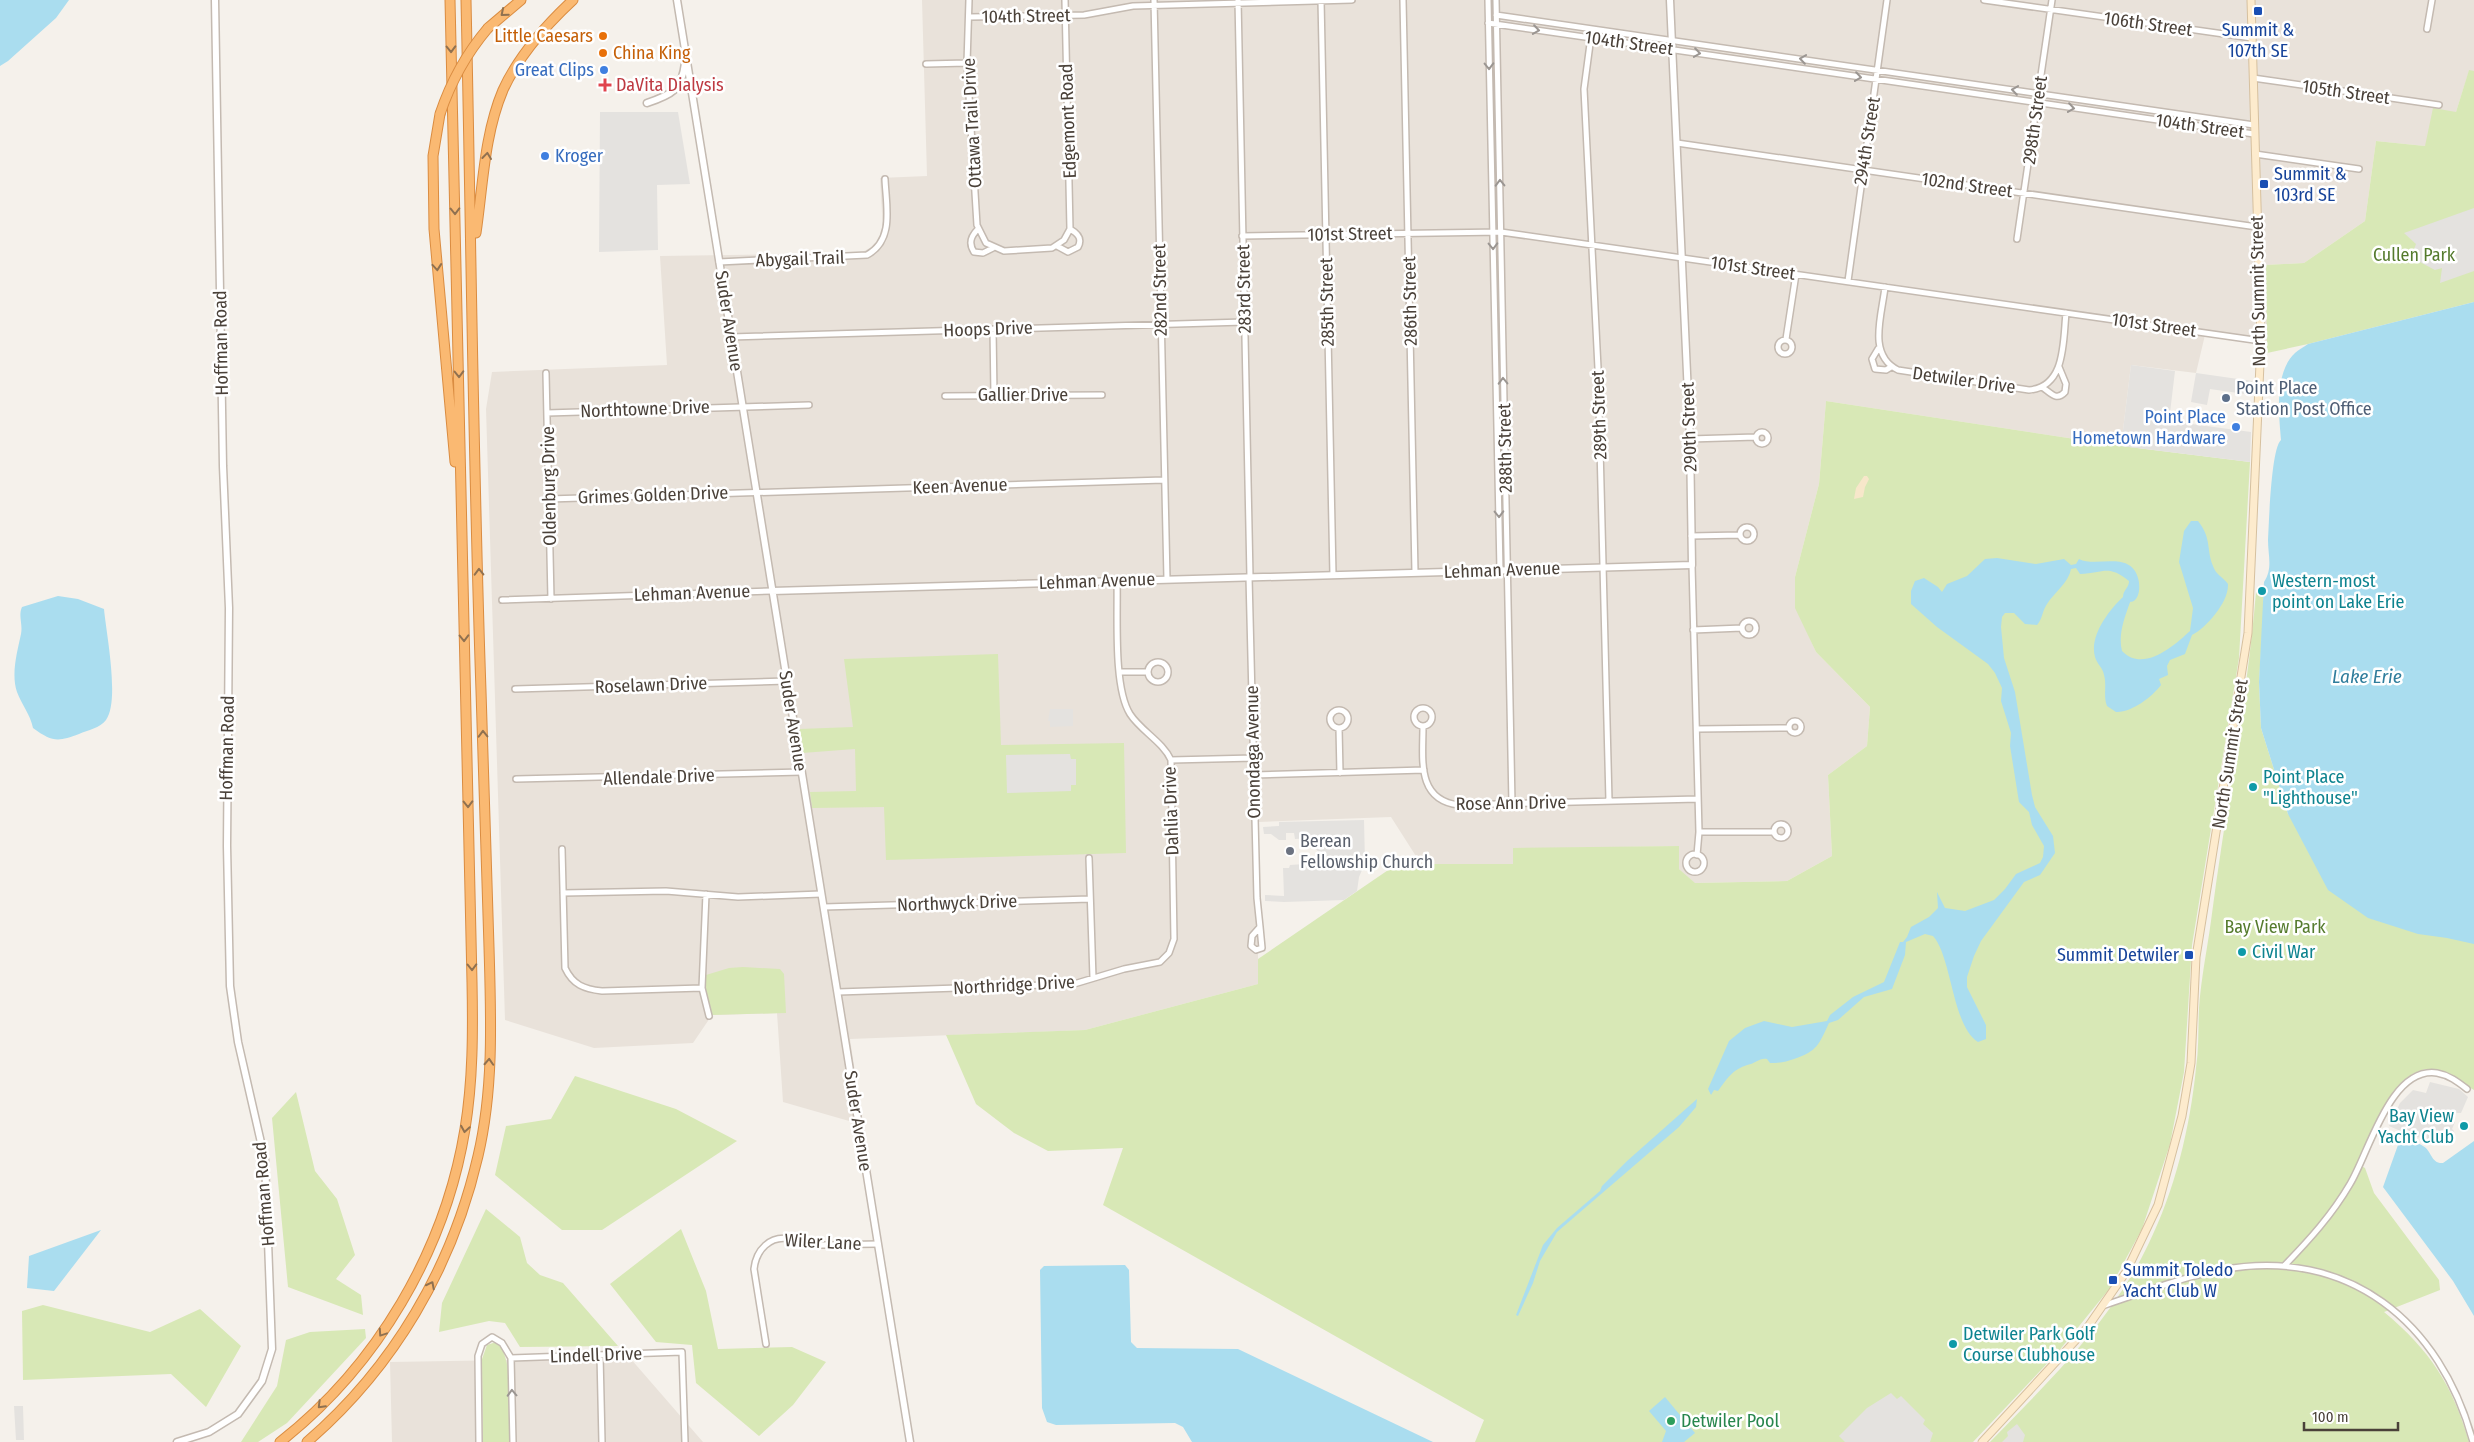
<svg xmlns="http://www.w3.org/2000/svg" width="2474" height="1442" viewBox="0 0 2474 1442" font-family="'Fira Sans Condensed',sans-serif">
<style>
.residential{fill:#e9e2da}
.green{fill:#d8e8b6}
.sand{fill:#f7e7ca}
.parking{fill:#e4e2df}
.water{fill:#aaddef}
.lines{fill:none;stroke-linecap:round;stroke-linejoin:round}
.minor-casing{stroke:#c4bab1;stroke-width:8}
.tertiary-casing{stroke:#c4bab1;stroke-width:9}
.secondary-casing{stroke:#d6c09f;stroke-width:9}
.motorway-casing{stroke:#da8c41;stroke-width:11}
.minor{stroke:#fff;stroke-width:5}
.tertiary{stroke:#fff;stroke-width:6}
.secondary{stroke:#fdebcd;stroke-width:7}
.motorway{stroke:#fab972;stroke-width:9}
.motorway-bridge-casing{stroke:#da8c41;stroke-width:11;stroke-linecap:butt}
.motorway-bridge{stroke:#fab972;stroke-width:9}
.oneway{stroke:#907150}
.oneway2{stroke:#9b9692}
.transit-dot{fill:#1a4fb4;stroke:#fff;stroke-width:2}
.food-dot{fill:#e8710a;stroke:#fff;stroke-width:2}
.shop-dot{fill:#3f7fe0;stroke:#fff;stroke-width:2}
.health-dot{fill:#e0444e;stroke:#fff;stroke-width:2}
.service-dot{fill:#5c6f8a;stroke:#fff;stroke-width:2}
.culture-dot{fill:#0f9aa8;stroke:#fff;stroke-width:2}
.worship-dot{fill:#6b7280;stroke:#fff;stroke-width:2}
.leisure-dot{fill:#2e9e5b;stroke:#fff;stroke-width:2}
.labels{text-anchor:middle;dominant-baseline:central;stroke-width:5;stroke-linejoin:round;paint-order:stroke}
.street-label{font-size:18px;fill:#4a4139;stroke:#fff}
.transit-label{font-size:18px;fill:#164399;stroke:#fff;text-anchor:start}
.food-label{font-size:18px;fill:#c56008;stroke:#fff;text-anchor:end}
.shop-label{font-size:18px;fill:#366cbe;stroke:#fff;text-anchor:end}
.health-label{font-size:18px;fill:#be3a42;stroke:#fff;text-anchor:start}
.park-label{font-size:18px;fill:#557b2d;stroke:#fff}
.service-label{font-size:18px;fill:#4e5e75;stroke:#fff;text-anchor:start}
.culture-label{font-size:18px;fill:#0d838f;stroke:#fff;text-anchor:start}
.worship-label{font-size:18px;fill:#5b616d;stroke:#fff;text-anchor:start}
.leisure-label{font-size:18px;fill:#27864d;stroke:#fff;text-anchor:start}
.water-label{font-size:19px;font-style:italic;fill:#2f7d9c;stroke:#fff}
</style>
<rect width="100%" height="100%" fill="#f5f1eb"/>
<path class="residential" d="M922,0H2474V71H2469L2456,112L2425,146L2376,141L2365,221L2304,263L2267,265L2268,346L2205,335L2196,373L2131,365L2121,446L1826,401L1819,484L1795,577L1807,632L1816,652L1870,707L1867,746L1828,775L1832,856L1787,881L1694,883L1679,869V846L1513,849L1514,864H1421L1391,817L1258,822V984L1085,1030L850,1039L863,1125L783,1102L777,1013L712,1015L693,1043L594,1048L505,1020L486,409L492,372L667,365L660,256L860,253L870,248L879,240L883,230L880,178L927,176Z
M630,1358L703,1442H392L390,1362Z"/>
<path class="green" d="M2469,70L2474,71V302L2308,344L2267,353L2266,265L2304,263L2365,221L2376,141L2425,146L2433,108L2456,112Z
M1826,401L2121,446L2250,462L2239,658L2192,945L2184,1072L2170,1144L2142,1229L2110,1288L2058,1352L1973,1442H1475L1484,1420L1103,1205L1123,1148L1048,1151L1014,1133L976,1104L946,1035L1085,1030L1258,984V959L1397,864H1513V848L1679,846V869L1695,883L1787,881L1832,856L1828,775L1867,746L1870,707L1816,652L1795,608V577L1819,484Z
M2256,592L2263,593L2264,606L2259,682L2261,728L2288,814L2474,936V1090C2462,1082 2443,1069 2429,1069C2391,1071 2372,1135 2358,1164L2365,1168L2374,1193L2439,1280L2440,1290L2384,1312C2430,1350 2453,1386 2469,1442H1990C2048,1382 2111,1322 2148,1245C2175,1190 2190,1128 2196,1068C2199,1048 2198,1028 2199,1008C2201,979 2207,950 2211,921C2225,811 2247,702 2256,592Z
M998,654L1001,745L1124,743L1126,853L886,860L884,807L812,808L810,792L856,791L855,749L802,753L799,729L853,727L844,659Z
M743,967L780,969L784,974L786,1013L712,1015L706,994V975L729,968Z
M575,1076L676,1109L737,1141L602,1230H562L495,1175L506,1126L551,1119Z
M296,1092L315,1171L337,1199L355,1255L336,1279L361,1295L363,1315L288,1287L272,1118Z
M486,1209L520,1237L527,1263L540,1275L563,1283L618,1346L520,1347L505,1323L489,1321L439,1332L442,1303Z
M681,1229L706,1291L718,1349L792,1347L826,1362L793,1405L759,1436L696,1383L692,1345L656,1342L610,1284Z
M43,1305L150,1332L200,1309L241,1346L206,1407L171,1374L23,1380L22,1311Z
M365,1329L366,1338L287,1423L258,1442H241L277,1386L286,1340L310,1332Z
M496,1342C515,1355 509,1420 510,1442H483L482,1359L487,1345Z"/>
<path class="sand" d="M1864,476H1867L1869,479L1865,487L1863,497L1854,499L1856,488Z"/>
<path class="parking" d="M600,112H678L690,184L657,185L658,250L599,252Z
M2474,208V271L2440,283L2442,268L2435,270L2416,260L2409,262L2416,244L2404,233Z
M2131,365L2175,371L2169,421L2251,432L2250,462L2121,446Z
M2196,373L2252,381V395L2210,389L2207,405L2191,402Z
M1050,709H1073V726L1050,727V721H1048Z
M1070,754L1071,759H1076V785H1071V791L1007,793L1006,755Z
M1364,820L1365,863L1359,877L1357,891L1344,900L1284,902L1265,901V895L1284,896L1283,868H1289L1290,865L1320,863L1319,852L1313,847V838L1295,839L1294,833H1286V840H1279L1271,834H1264L1263,827L1279,826V822Z
M2430,1082L2459,1089L2468,1097L2461,1113H2456L2453,1121L2455,1122L2452,1129L2454,1131L2446,1145L2410,1135L2389,1126L2400,1103L2413,1090L2426,1093Z
M1891,1393L1897,1399L1901,1396L1925,1420L1923,1424L1933,1433L1930,1442H1845L1839,1436L1867,1408Z
M14,1406H23L24,1440H16Z
M2017,1424L2025,1435L2023,1442H2002L2008,1436L2007,1432Z"/>
<path class="water" d="M0,0H69L56,18L8,61L0,66Z
M2474,302V944L2447,938L2418,934L2368,918L2328,890L2288,814L2261,728L2259,682L2264,582C2273,569 2268,555 2268,540C2269,523 2271,449 2281,440C2279,415 2274,372 2295,353C2298,350 2304,347 2308,344Z
M2191,521H2198C2212,539 2206,548 2213,566C2216,575 2223,577 2228,584C2229,602 2206,628 2192,635L2185,654L2170,660L2167,666L2168,675L2159,679L2161,685C2152,697 2131,713 2116,712L2107,706C2103,696 2107,685 2104,675C2103,668 2097,664 2095,657C2089,636 2109,610 2123,597C2123,590 2129,588 2129,581C2108,564 2104,573 2080,574L2076,568L2071,569C2069,582 2054,593 2047,604C2042,611 2043,618 2037,625L2025,624L2014,613H2005L2002,617L2001,627L2004,658L2015,692L2032,795L2035,807L2053,836L2055,853L2040,875L2024,882L1981,941L1974,956L1967,977V987L1986,1025V1039L1978,1042C1952,1026 1952,957 1933,936L1925,934L1906,942L1905,955L1892,989L1864,997L1838,1020L1829,1023C1819,1044 1818,1051 1794,1059C1786,1062 1779,1063 1770,1063L1767,1059C1760,1058 1757,1062 1751,1064C1734,1068 1728,1077 1718,1091L1714,1090L1711,1095L1708,1089L1729,1041L1745,1028L1764,1021L1792,1027L1827,1021L1830,1015L1853,997L1884,982L1900,942H1903L1907,937L1911,927L1929,917L1938,908L1937,892L1945,908L1965,911L1994,900L2005,889L2016,874L2040,863L2043,857L2044,846L2032,825L2029,812L2019,802L2010,746L2011,733L2001,701L2002,688L1995,673L1988,664L1937,627L1911,604V591L1915,581L1924,578L1938,587L1942,592L1947,584L1967,576L1985,559L1997,558L2036,564L2064,559L2071,565L2076,564L2079,559C2096,568 2130,550 2138,578C2140,584 2140,596 2135,600C2130,604 2131,599 2129,605C2124,619 2118,636 2122,651C2143,673 2174,646 2190,631L2193,608L2179,562L2184,531Z
M58,596L78,599L104,609C106,632 120,701 106,720C100,728 88,730 79,734C58,742 52,742 33,728C30,714 22,705 17,692C11,674 17,653 21,634C23,624 18,616 22,607Z
M1697,1099L1696,1107L1679,1127L1557,1232L1540,1261L1533,1283L1518,1316L1516,1315L1543,1245L1557,1228L1600,1191L1602,1186L1627,1161Z
M2407,1141C2412,1142 2419,1143 2423,1146C2432,1151 2431,1164 2443,1163L2474,1141V1316L2453,1281L2383,1187L2398,1145Z
M101,1230L54,1291L27,1288L29,1256Z
M1125,1265L1129,1270L1131,1342L1137,1348L1238,1349L1433,1442H1192L1183,1427L1175,1423L1056,1425L1047,1422L1042,1408L1040,1270L1044,1266Z
M1665,1397L1695,1433L1684,1442H1662L1666,1431L1649,1411Z"/>
<g class="lines">
<defs>
<path id="minor" d="M969,0L967,63L977,225L986,243L1004,251L1052,248L1064,240L1070,229L1065,0
M1154,0L1167,579
M1238,0L1250,577
M1321,0L1333,575
M1403,0L1415,572
M1488,0L1500,570
M1496,0L1512,804
M1984,0L2252,38
M1496,15L2254,125
M969,17L1084,15L1133,6L1352,0
M1488,23L2254,134
M1592,29L1584,89L1598,368L1609,801
M2427,29L2432,0
M926,64L967,63
M2253,78L2439,105
M1677,143L2257,227
M2255,154L2359,169
M978,229C971,236 968,243 974,252L983,253L993,248
M1242,236L1501,232L2261,341
M2017,239L2052,0
M1057,246L1068,252L1078,247C1083,238 1077,233 1070,229
M719,262L867,255C895,240 886,205 885,179
M1848,281L1887,0
M1885,287C1882,315 1867,355 1898,370L2029,390C2066,387 2063,341 2066,313
M993,329L994,395
M731,337L1244,322
M1786,339L1796,274
M1778 347a7 7 0 1 1 14 0a7 7 0 1 1-14 0Z
M1878,349L1872,359L1875,369L1886,370L1891,367
M546,373L551,599
M2042,387C2050,392 2056,402 2065,392L2066,384L2059,367
M945,396L1102,395
M547,413L809,405
M1756 438a6 6 0 1 1 12 0a6 6 0 1 1-12 0Z
M1690,439L1756,437
M549,499L1164,480
M1740 534a7 7 0 1 1 14 0a7 7 0 1 1-14 0Z
M1691,536L1740,535
M1692,565L1699,832L1697,855
M1249,577L1257,898L1260,927L1252,936L1251,946L1256,950L1262,948L1260,927
M502,600L772,591
M1742 628a7 7 0 1 1 14 0a7 7 0 1 1-14 0Z
M1693,630L1742,628
M1148 672a10 10 0 1 1 20 0a10 10 0 1 1-20 0Z
M1120,672H1148
M515,689L787,681
M1414 717a9 9 0 1 1 18 0a9 9 0 1 1-18 0Z
M1330 719a9 9 0 1 1 18 0a9 9 0 1 1-18 0Z
M1789 727a6 6 0 1 1 12 0a6 6 0 1 1-12 0Z
M1423,726C1423,759 1416,800 1459,805L1698,799
M1339,728L1340,773
M1697,729L1788,728
M1171,760L1254,758
M1254,775L1424,770
M516,779L802,772
M1774 831a7 7 0 1 1 14 0a7 7 0 1 1-14 0Z
M1699,832H1774
M562,849L565,968C573,985 584,989 602,991L702,988
M1686 863a9 9 0 1 1 18 0a9 9 0 1 1-18 0Z
M1089,858L1093,978
M563,893L666,891L738,897L821,894
M706,894L702,988L709,1016
M824,907L1090,899
M838,992L1074,984L1124,969L1160,962L1169,953L1174,939L1171,760C1163,742 1141,731 1130,714C1113,687 1118,615 1117,581
M2285,1265C2309,1240 2332,1215 2350,1184C2369,1153 2390,1066 2437,1073C2449,1075 2458,1082 2467,1089
M2105,1305C2142,1293 2181,1277 2221,1270C2348,1246 2441,1322 2473,1442
M766,1344L754,1269C756,1250 770,1235 790,1239C799,1241 806,1245 816,1245C837,1245 857,1244 878,1244
M600,1355L602,1442
M511,1358L682,1352L685,1442
M479,1442L478,1356L482,1344L492,1337L502,1343L511,1358L513,1442"/>
<path id="tertiary" d="M677,0L910,1442
M647,103C671,95 682,90 685,63
M772,591L1692,565L1690,439L1670,0
M177,1442L209,1432L238,1414L262,1381L272,1349L265,1160L238,1042L230,986L227,846L229,608L223,466L215,0"/>
<path id="secondary" d="M1982,1442L2087,1328L2126,1272L2158,1205L2182,1116L2191,1063L2196,957L2248,633L2261,341L2251,0"/>
<path id="motorway" d="M488,28L521,0
M440,114L433,156L434,229L455,462
M476,233C483,186 484,135 503,90C519,55 545,26 573,0
M280,1442C377,1366 445,1251 465,1129C473,1080 473,1031 472,982L450,0
M307,1442C394,1367 452,1268 478,1156C494,1088 491,1017 489,947C487,862 484,777 481,691C473,461 471,230 466,0"/>
</defs>
<use href="#minor" class="minor-casing"/>
<use href="#tertiary" class="tertiary-casing"/>
<use href="#secondary" class="secondary-casing"/>
<use href="#motorway" class="motorway-casing"/>
<use href="#minor" class="minor"/>
<use href="#tertiary" class="tertiary"/>
<use href="#secondary" class="secondary"/>
<use href="#motorway" class="motorway"/>
<defs>
<path id="motorway-bridge" d="M440,114C451,81 466,54 488,28"/>
</defs>
<use href="#motorway-bridge" class="motorway-bridge-casing"/>
<use href="#motorway-bridge" class="motorway-bridge"/>
</g>
<defs><path id="oneway-chevron" d="M-2-3.5L2.5 0L-2 3.5" fill="none" stroke-width="1.6" stroke-linecap="round" stroke-linejoin="round" transform="scale(1.25)"/></defs>
<g class="oneway">
<use href="#oneway-chevron" transform="translate(504 13) rotate(140)"/>
<use href="#oneway-chevron" transform="translate(451 49) rotate(89)"/>
<use href="#oneway-chevron" transform="translate(487 156) rotate(-83)"/>
<use href="#oneway-chevron" transform="translate(455 211) rotate(89)"/>
<use href="#oneway-chevron" transform="translate(437 267) rotate(85)"/>
<use href="#oneway-chevron" transform="translate(459 374) rotate(89)"/>
<use href="#oneway-chevron" transform="translate(479 572) rotate(-91)"/>
<use href="#oneway-chevron" transform="translate(464 638) rotate(89)"/>
<use href="#oneway-chevron" transform="translate(483 734) rotate(-91)"/>
<use href="#oneway-chevron" transform="translate(468 804) rotate(89)"/>
<use href="#oneway-chevron" transform="translate(472 967) rotate(89)"/>
<use href="#oneway-chevron" transform="translate(489 1062) rotate(-87)"/>
<use href="#oneway-chevron" transform="translate(465 1129) rotate(99)"/>
<use href="#oneway-chevron" transform="translate(431 1285) rotate(-63)"/>
<use href="#oneway-chevron" transform="translate(382 1333) rotate(124)"/>
<use href="#oneway-chevron" transform="translate(321 1405) rotate(135)"/>
</g>
<g class="oneway2">
<use href="#oneway-chevron" transform="translate(1536 30) rotate(8)"/>
<use href="#oneway-chevron" transform="translate(1697 53) rotate(8)"/>
<use href="#oneway-chevron" transform="translate(1803 59) rotate(-172)"/>
<use href="#oneway-chevron" transform="translate(1489 66) rotate(89)"/>
<use href="#oneway-chevron" transform="translate(1858 77) rotate(8)"/>
<use href="#oneway-chevron" transform="translate(2015 90) rotate(-172)"/>
<use href="#oneway-chevron" transform="translate(2071 108) rotate(8)"/>
<use href="#oneway-chevron" transform="translate(1500 183) rotate(-91)"/>
<use href="#oneway-chevron" transform="translate(1493 246) rotate(89)"/>
<use href="#oneway-chevron" transform="translate(1503 381) rotate(-91)"/>
<use href="#oneway-chevron" transform="translate(1499 514) rotate(89)"/>
<use href="#oneway-chevron" transform="translate(512 1393) rotate(-92)"/>
</g>
<g class="transit-dot">
<rect x="2253" y="6" width="10" height="10" rx="2.5"/>
<rect x="2259" y="179" width="10" height="10" rx="2.5"/>
<rect x="2184" y="950" width="10" height="10" rx="2.5"/>
<rect x="2108" y="1275" width="10" height="10" rx="2.5"/>
</g>
<g class="food-dot">
<circle cx="603" cy="36" r="5"/>
<circle cx="603" cy="53" r="5"/>
</g>
<g class="shop-dot">
<circle cx="604" cy="70" r="5"/>
<circle cx="545" cy="156" r="5"/>
<circle cx="2236" cy="427" r="5"/>
</g>
<path class="health-dot" d="M602.5 77.5h5v5h5v5h-5v5h-5v-5h-5v-5h5z"/>
<circle class="service-dot" cx="2226" cy="398" r="5"/>
<g class="culture-dot">
<circle cx="2262" cy="591" r="5"/>
<circle cx="2253" cy="787" r="5"/>
<circle cx="2242" cy="952" r="5"/>
<circle cx="2464" cy="1126" r="5"/>
<circle cx="1953" cy="1344" r="5"/>
</g>
<circle class="worship-dot" cx="1290" cy="851" r="5"/>
<circle class="leisure-dot" cx="1671" cy="1421" r="5"/>
<g class="labels">
<g class="street-label">
<text transform="translate(1026 16) rotate(-1)">104th Street</text>
<text transform="translate(2148 24) rotate(8)">106th Street</text>
<text transform="translate(1629 43) rotate(8)">104th Street</text>
<text transform="translate(2346 92) rotate(8)">105th Street</text>
<text transform="translate(2035 120) rotate(-82)">298th Street</text>
<text transform="translate(1068 121) rotate(-92)">Edgemont Road</text>
<text transform="translate(972 123) rotate(-93)">Ottawa Trail Drive</text>
<text transform="translate(2200 126) rotate(8)">104th Street</text>
<text transform="translate(1867 141) rotate(-81)">294th Street</text>
<text transform="translate(1967 185) rotate(8)">102nd Street</text>
<text transform="translate(1350 234) rotate(-1)">101st Street</text>
<text transform="translate(800 259) rotate(-2)">Abygail Trail</text>
<text transform="translate(1753 268) rotate(8)">101st Street</text>
<text transform="translate(1244 289) rotate(-91)">283rd Street</text>
<text transform="translate(1160 290) rotate(-91)">282nd Street</text>
<text transform="translate(2258 291) rotate(-91)">North Summit Street</text>
<text transform="translate(1410 301) rotate(-91)">286th Street</text>
<text transform="translate(1327 302) rotate(-91)">285th Street</text>
<text transform="translate(729 321) rotate(81)">Suder Avenue</text>
<text transform="translate(2154 325) rotate(8)">101st Street</text>
<text transform="translate(988 329) rotate(-2)">Hoops Drive</text>
<text transform="translate(221 343) rotate(-91)">Hoffman Road</text>
<text transform="translate(1964 380) rotate(8)">Detwiler Drive</text>
<text x="1023" y="395">Gallier Drive</text>
<text transform="translate(645 409) rotate(-2)">Northtowne Drive</text>
<text transform="translate(1599 415) rotate(-92)">289th Street</text>
<text transform="translate(1689 427) rotate(-92)">290th Street</text>
<text transform="translate(1505 448) rotate(-91)">288th Street</text>
<text transform="translate(549 486) rotate(-91)">Oldenburg Drive</text>
<text transform="translate(960 486) rotate(-2)">Keen Avenue</text>
<text transform="translate(653 495) rotate(-2)">Grimes Golden Drive</text>
<text transform="translate(1502 570) rotate(-2)">Lehman Avenue</text>
<text transform="translate(1097 581) rotate(-2)">Lehman Avenue</text>
<text transform="translate(692 593) rotate(-2)">Lehman Avenue</text>
<text transform="translate(651 685) rotate(-2)">Roselawn Drive</text>
<text transform="translate(793 721) rotate(81)">Suder Avenue</text>
<text transform="translate(227 748) rotate(-89)">Hoffman Road</text>
<text transform="translate(1253 752) rotate(-91)">Onondaga Avenue</text>
<text transform="translate(2230 754) rotate(-81)">North Summit Street</text>
<text transform="translate(659 777) rotate(-2)">Allendale Drive</text>
<text transform="translate(1511 803) rotate(-1)">Rose Ann Drive</text>
<text transform="translate(1171 811) rotate(-92)">Dahlia Drive</text>
<text transform="translate(957 903) rotate(-2)">Northwyck Drive</text>
<text transform="translate(1014 985) rotate(-3)">Northridge Drive</text>
<text transform="translate(858 1121) rotate(81)">Suder Avenue</text>
<text transform="translate(264 1194) rotate(-95)">Hoffman Road</text>
<text transform="translate(823 1242) rotate(3)">Wiler Lane</text>
<text transform="translate(596 1355) rotate(-2)">Lindell Drive</text>
</g>
<g class="transit-label">
<text x="2258" y="30" text-anchor="middle">Summit &amp;<tspan x="2258" dy="21">107th SE</tspan></text>
<text x="2274" y="174">Summit &amp;<tspan x="2274" dy="21">103rd SE</tspan></text>
<text x="2179" y="955" text-anchor="end">Summit Detwiler</text>
<text x="2123" y="1270">Summit Toledo<tspan x="2123" dy="21">Yacht Club W</tspan></text>
</g>
<g class="food-label">
<text x="593" y="36">Little Caesars</text>
<text x="613" y="53" text-anchor="start">China King</text>
</g>
<g class="shop-label">
<text x="594" y="70">Great Clips</text>
<text x="555" y="156" text-anchor="start">Kroger</text>
<text x="2226" y="417">Point Place<tspan x="2226" dy="21">Hometown Hardware</tspan></text>
</g>
<g class="health-label">
<text x="616" y="85">DaVita Dialysis</text>
</g>
<g class="park-label">
<text x="2414" y="255">Cullen Park</text>
<text x="2275" y="927">Bay View Park</text>
</g>
<g class="service-label">
<text x="2236" y="388">Point Place<tspan x="2236" dy="21">Station Post Office</tspan></text>
</g>
<g class="culture-label">
<text x="2272" y="581">Western-most<tspan x="2272" dy="21">point on Lake Erie</tspan></text>
<text x="2263" y="777">Point Place<tspan x="2263" dy="21">"Lighthouse"</tspan></text>
<text x="2252" y="952">Civil War</text>
<text x="2454" y="1116" text-anchor="end">Bay View<tspan x="2454" dy="21">Yacht Club</tspan></text>
<text x="1963" y="1334">Detwiler Park Golf<tspan x="1963" dy="21">Course Clubhouse</tspan></text>
</g>
<g class="worship-label">
<text x="1300" y="841">Berean<tspan x="1300" dy="21">Fellowship Church</tspan></text>
</g>
<g class="leisure-label">
<text x="1681" y="1421">Detwiler Pool</text>
</g>
<g class="water-label">
<text x="2367" y="676">Lake Erie</text>
</g>
</g>
<path d="M2304 1422v8h94v-8" fill="none" stroke="#4a4139" stroke-width="2.5"/>
<text x="2312" y="1422" font-size="15" fill="#4a4139" stroke="#ffffff" stroke-width="4" paint-order="stroke">100 m</text>
</svg>
